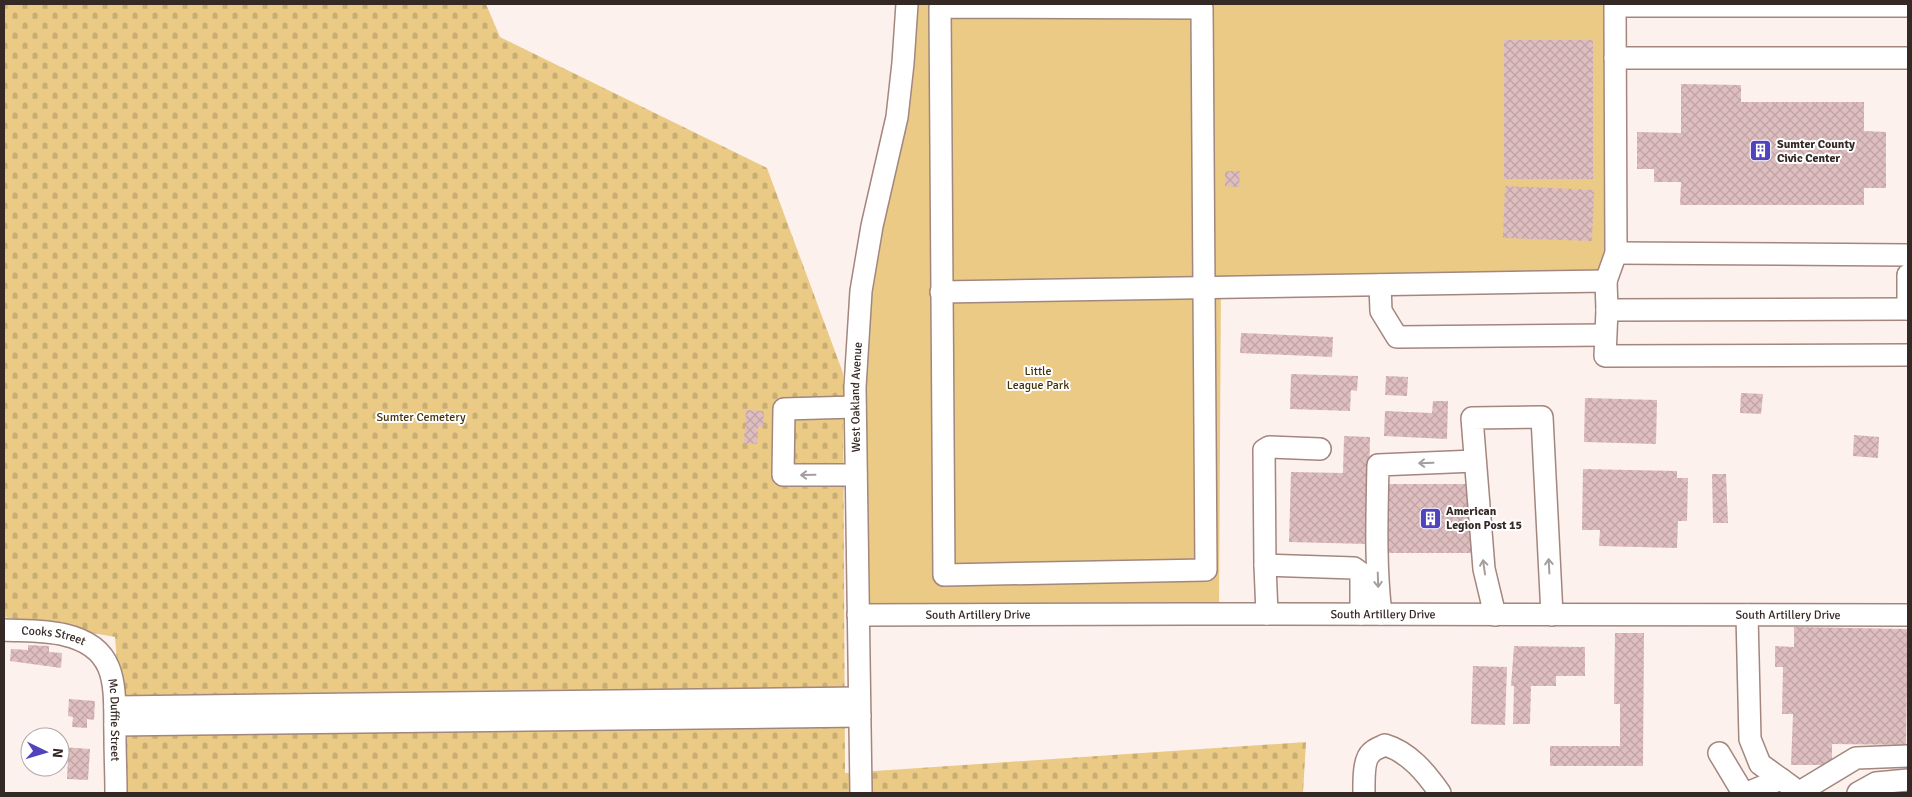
<svg xmlns="http://www.w3.org/2000/svg" width="1912" height="797" viewBox="0 0 1912 797" font-family="Signika,sans-serif">
<style>
.cemetery{fill:url(#cemetery-stones)}
.park{fill:#eaca85}
.building{fill:url(#building-cross-hatch)}
.lines{fill:none;stroke-linecap:round;stroke-linejoin:round}
.minor-casing{stroke:#a3867d;stroke-width:24}
.minor{stroke:#fff;stroke-width:21}
.oneway{stroke:#a49f9d}
.labels{text-anchor:middle;dominant-baseline:central;stroke-width:4;stroke-linejoin:round;paint-order:stroke}
.poi-label{font-size:12px;font-weight:bold;fill:#352926;stroke:#fff;text-anchor:start}
.park-label{font-size:12px;fill:#453308;stroke:#fff}
.street-label{font-size:12px;fill:#352926;stroke:#fff}
</style>
<defs>
<pattern id="cemetery-stones" width="16" height="16" patternUnits="userSpaceOnUse" patternTransform="scale(1.25)"><rect width="16" height="16" fill="#eaca85"/><path d="M2 7V4a2 2 0 0 1 4 0v3zM10 15v-3a2 2 0 0 1 4 0v3z" fill="#c9ae73"/></pattern>
<pattern id="building-cross-hatch" width="8" height="8" patternUnits="userSpaceOnUse" patternTransform="scale(1.25)"><rect width="8" height="8" fill="#dfbec0"/><path d="M0 0l8 8M0 8l8-8" fill="none" stroke="#c0a3a5"/></pattern>
</defs>
<rect width="100%" height="100%" fill="#fdf1ed"/>
<path class="cemetery" d="M4,4H486L500,37L767,168L843,373L845,773L1306,742L1303,793H123L124,752L115,637L4,617Z"/>
<path class="park" d="M907,4H1604L1605,272L1221,277L1219,614L858,615L855,387Z"/>
<path class="building" d="M1504,40H1593V179H1504Z
M1681,84L1741,85V102H1864V131L1886,132V188H1864V205H1680L1681,182H1654V169H1637V132L1681,133Z
M1225,171H1240L1239,187L1225,186Z
M1505,186L1594,190L1592,241L1503,238Z
M1241,333L1333,337L1332,357L1240,353Z
M1291,374L1358,376L1357,391L1351,390L1350,411L1290,409Z
M1386,376L1408,377L1407,396L1385,395Z
M1741,393L1763,394L1761,414L1740,413Z
M1585,398L1657,400L1656,444L1584,442Z
M1433,401H1448L1447,439L1384,436L1385,411L1432,413Z
M746,410L764,411L763,427H758L757,444L744,443Z
M1854,435L1879,437L1878,458L1853,456Z
M1344,436L1370,437L1368,544L1289,542L1291,472L1343,473Z
M1583,469L1677,471V478H1688L1687,521H1678L1677,548L1599,546L1600,530H1582Z
M1712,474H1726L1728,523H1713Z
M1388,484H1471L1472,553H1388Z
M1794,627L1908,629L1906,745L1832,744V765H1791L1793,714H1782L1783,667H1775V646L1794,647Z
M1615,633H1644L1643,766H1550V746H1620V704H1614Z
M28,645L49,646V652L62,653L61,668L10,661L11,649L28,650Z
M1514,646L1585,647V676H1556V686H1531L1530,724H1513L1514,686H1511Z
M1473,666L1507,667L1505,725L1471,724Z
M69,699L95,701L94,720L87,719V728L72,727L73,717L68,716Z
M62,747L90,749L88,780L67,779L68,757H61Z"/>
<g class="lines">
<defs>
<g id="minor">
<path d="M940,7L1202,8L1206,570L944,575Z"/>
<path d="M1615,58H1908"/>
<path d="M1616,253L1908,255"/>
<path d="M1606,281L1616,253L1615,6H1908"/>
<path d="M1380,285L1381,311L1397,337L1605,335"/>
<path d="M941,292L1606,281L1607,310L1908,309"/>
<path d="M1908,309V275"/>
<path d="M1607,310L1605,356L1908,355"/>
<path d="M855,407L784,409L783,475H856"/>
<path d="M1265,565L1264,450L1269,447L1320,449"/>
<path d="M1267,614L1265,565L1354,568L1361,573V614"/>
<path d="M1381,614C1375,565 1377,515 1378,465L1475,461"/>
<path id="s1" d="M858,615L1191,614L1908,615"/>
<path d="M1495,615L1484,569L1472,418L1542,417L1552,615"/>
<path d="M1747,615L1750,739L1760,764L1792,787L1795,793"/>
<path id="s2" d="M4,630C24,631 45,630 65,635C121,648 114,690 115,736C115,755 116,774 116,793"/>
<path d="M115,707L859,698"/>
<path d="M115,725L860,716"/>
<path d="M1719,753L1743,793"/>
<path id="s3" d="M861,793L855,387L861,291L872,226L897,117L903,63L907,4"/>
<path d="M1364,793C1364,784 1363,760 1371,753C1374,749 1381,747 1385,745C1409,752 1426,773 1440,793"/>
<path d="M1747,793L1781,779"/>
<path d="M1798,793L1856,758L1908,756"/>
<path d="M1858,793L1876,783L1908,780"/>
</g>
</defs>
<use href="#minor" class="minor-casing"/>
<use href="#minor" class="minor"/>
</g>
<defs><path id="oneway-shaft" d="M-6 0H5M1.5-3L5.5 0L1.5 3" fill="none" stroke-width="1.6" stroke-linecap="round" stroke-linejoin="round" transform="scale(1.25)"/></defs>
<g class="oneway">
<use href="#oneway-shaft" transform="translate(1426 463) rotate(178)"/>
<use href="#oneway-shaft" transform="translate(808 475) rotate(179)"/>
<use href="#oneway-shaft" transform="translate(1549 566) rotate(-93)"/>
<use href="#oneway-shaft" transform="translate(1484 567) rotate(-98)"/>
<use href="#oneway-shaft" transform="translate(1378 580) rotate(88)"/>
</g>
<defs>
<symbol id="building-square" viewBox="-11 -11 22 22"><rect x="-9" y="-9" width="18" height="18" rx="4" fill="#5143bb" stroke="#fff"/><path d="M-4-6H4V6H1V3H-1V6H-4ZM-2.5-4.3h1.7v1.8h-1.7ZM.8-4.3h1.7v1.8H.8ZM-2.5-1h1.7V.8h-1.7ZM.8-1h1.7V.8H.8Z" fill="#fff"/></symbol>
</defs>
<g fill-rule="evenodd">
<use href="#building-square" x="1748" y="138" width="25" height="25"/>
<use href="#building-square" x="1418" y="506" width="25" height="25"/>
</g>
<g class="labels">
<g class="poi-label">
<text x="1777" y="144">Sumter County<tspan x="1777" dy="14">Civic Center</tspan></text>
<text x="1446" y="511">American<tspan x="1446" dy="14">Legion Post 15</tspan></text>
</g>
<g class="park-label">
<text x="1038" y="371">Little<tspan x="1038" dy="14">League Park</tspan></text>
<text x="421" y="417">Sumter Cemetery</text>
</g>
<g class="street-label">
<text stroke="none"><textPath href="#s3" startOffset="396">West Oakland Avenue</textPath></text>
<text stroke="none"><textPath href="#s1" startOffset="525">South Artillery Drive</textPath></text>
<text stroke="none"><textPath href="#s1" startOffset="120">South Artillery Drive</textPath></text>
<text stroke="none"><textPath href="#s1" startOffset="930">South Artillery Drive</textPath></text>
<text stroke="none"><textPath href="#s2" startOffset="50">Cooks Street</textPath></text>
<text stroke="none"><textPath href="#s2" startOffset="171">Mc Duffie Street</textPath></text>
</g>
</g>
<rect width="1912" height="797" fill="none" stroke="#352926" stroke-width="10"/>
<g transform="translate(45 752) rotate(95)"><circle r="24" fill="#ffffff" stroke="#aea9a8"/>
<path d="M0-4L9 19L0 12L-9 19Z" fill="#5143bb"/>
<text y="-8" font-size="14" font-weight="bold" text-anchor="middle" fill="#352926">N</text>
</g>
</svg>
